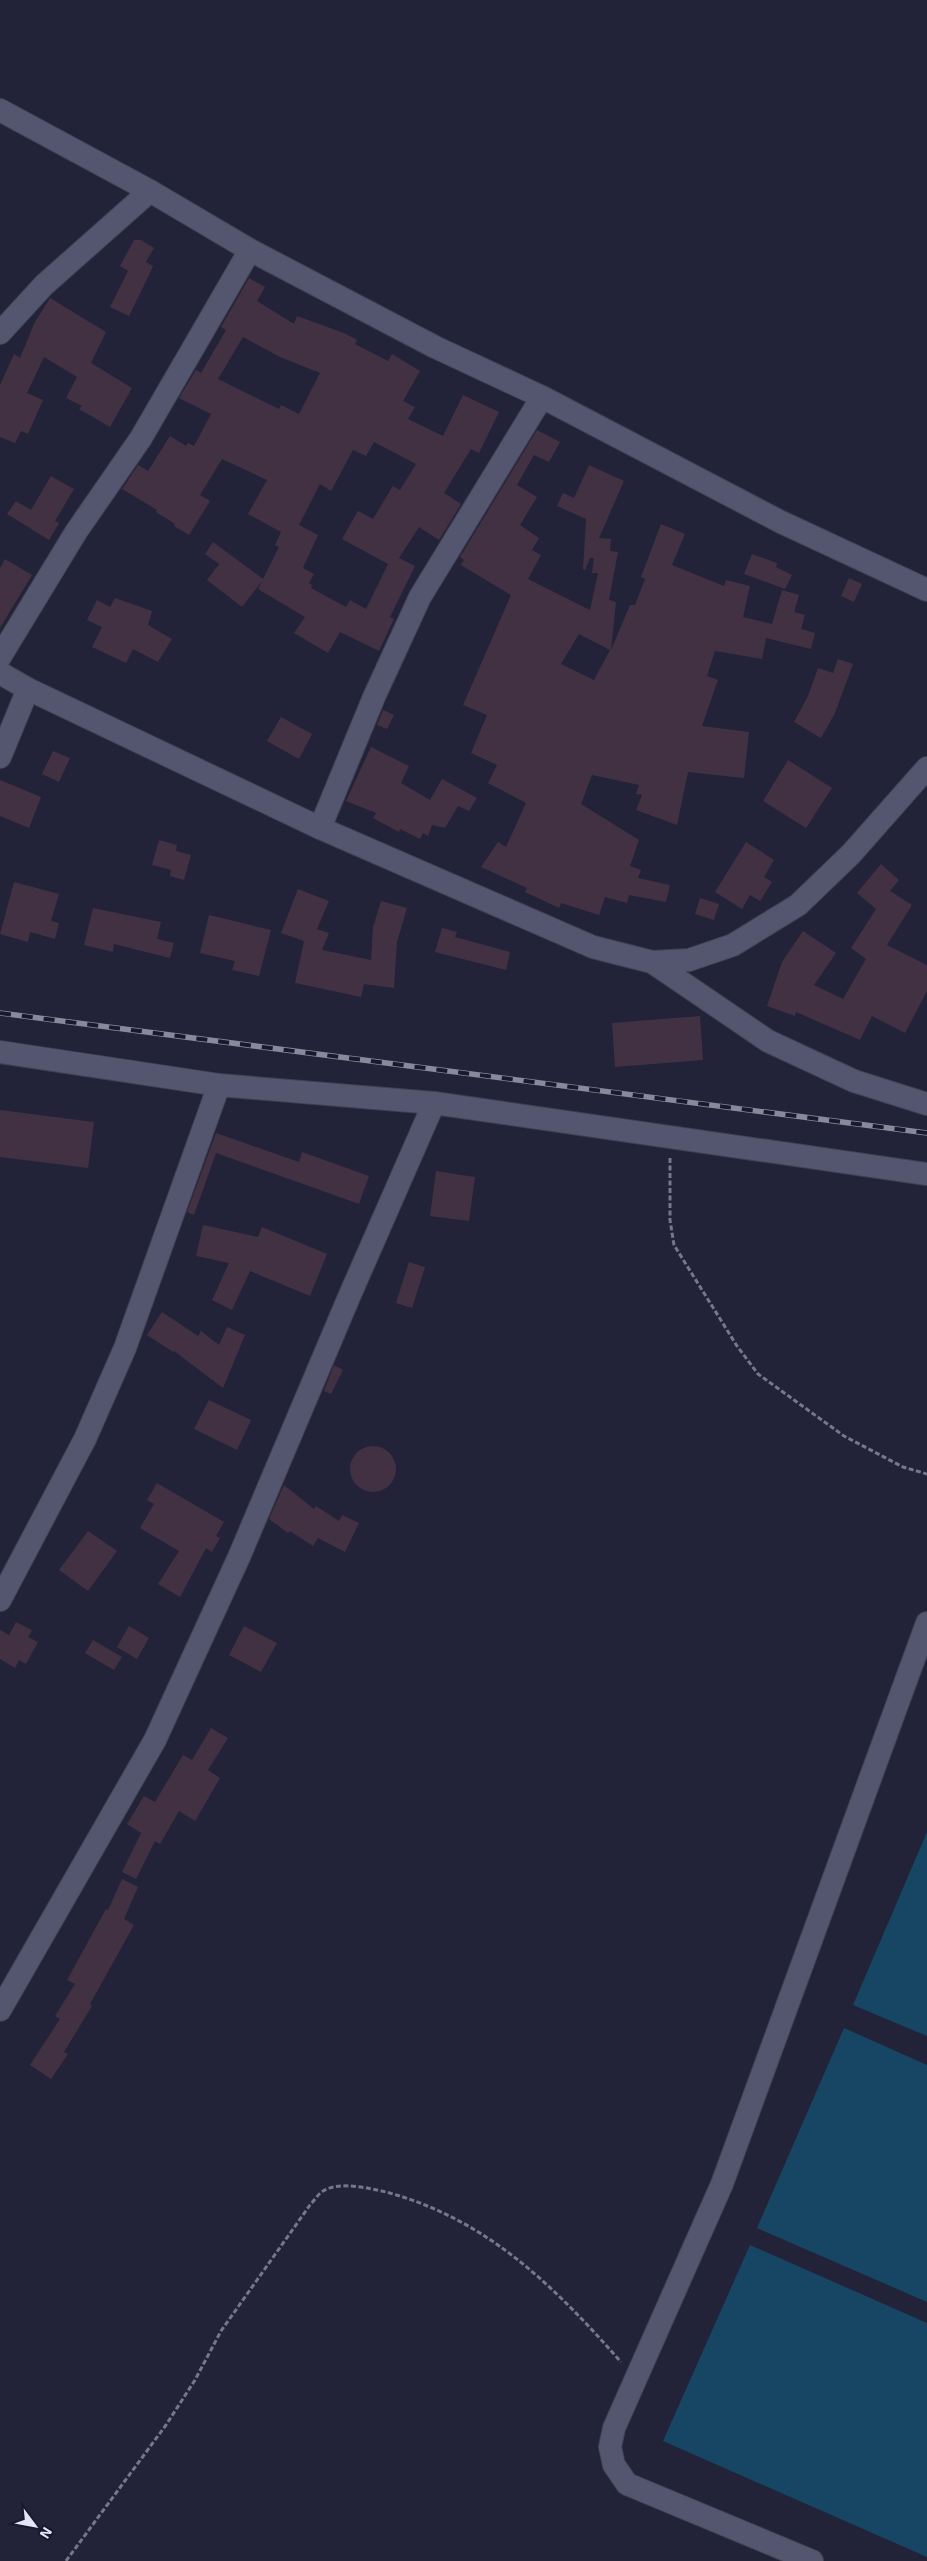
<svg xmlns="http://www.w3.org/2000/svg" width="927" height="2561" viewBox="0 0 927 2561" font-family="'Exo 2',sans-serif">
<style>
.water{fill:#164664}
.building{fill:#423143;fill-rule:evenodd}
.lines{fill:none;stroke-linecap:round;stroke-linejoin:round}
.minor-casing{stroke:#404052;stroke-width:24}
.path{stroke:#767789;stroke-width:3;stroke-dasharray:5 2.5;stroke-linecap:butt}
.minor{stroke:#54566f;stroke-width:22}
.rail-casing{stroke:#88899b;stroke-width:5.5}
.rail{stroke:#19192e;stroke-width:4;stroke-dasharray:11;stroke-linecap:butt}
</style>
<rect width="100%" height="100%" fill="#222338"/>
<path class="water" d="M927,1832V2036L853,2005Z
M844,2028L927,2065V2302L757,2228Z
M750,2245L927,2323V2557L663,2441Z"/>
<path class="building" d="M134,240H141L154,248L146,262L153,266L150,273L129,316L110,307L128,271L120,266Z
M249,278L265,287L257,301L294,324L297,316L344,333L357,340L355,344L388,361L392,354L420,371L403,401L415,407L408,419L443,436L463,395L499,412L479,453L471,449L444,493L461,504L439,540L419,527L399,558L415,566L390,617L394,619L379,651L340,632L328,653L294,633L305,617L258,589L262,581L242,607L207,580L219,564L205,554L213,542L263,579L279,547L275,545L281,532L248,514L267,480L222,459L200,495L210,501L189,535L174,526L175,524L156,512L157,510L122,489L138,465L148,471L170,436L186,446L188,443L194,446L211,414L179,398L196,370L201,373L226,330L221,327ZM243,337L280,357L320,373L299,414L281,405L279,409L218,379ZM374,442L416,464L400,490L393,486L373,519L358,511L342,539L388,564L366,609L350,600L346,607L311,588L312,585L309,583L314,574L303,568L318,535L299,525L320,484L331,491L353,450L366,456Z
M50,298L106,332L91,363L132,388L110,427L79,409L82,406L66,398L77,377L44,357L27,393L43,400L28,434L21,431L15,443L0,437V385L14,354L20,358L34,324Z
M537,430L560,442L549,462L534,455L517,485L537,497L520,525L539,538L532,550L541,555L528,579L590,610L598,573H592L594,558H590L585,570L583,569L586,519L557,506L563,493L574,498L589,465L624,481L599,538L611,539L610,551L618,552L609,600L616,602L611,650L630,605H635L645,579L641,577L661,524L685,534L672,565L724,586L726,580L750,586L743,617L772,624L782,590L799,595L794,612L805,615L801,629L815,633L811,649L766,638L762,659L715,651L707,676L718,680L702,726L749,732L744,778L688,772L677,825L636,810L642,795L636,794L639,785L592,775L581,804L639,840L630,866L641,870L638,878L670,885L666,902L629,895L627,903L605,897L599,915L561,903L559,908L525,892L527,888L481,867L498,842L506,847L526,803L488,783L497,765L471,753L487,715L463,705L511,595L461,565L464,560L460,557ZM579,634L610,650L594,680L561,664Z
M51,476L74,489L55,521L59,523L49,540L7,514L16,501L31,510Z
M752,554L777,563L776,567L792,575L785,589L744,574Z
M5,559L32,575L0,628V568Z
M849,578L862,584L854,602L841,596Z
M115,598L152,611L148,625L172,639L158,662L133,649L126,663L92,647L102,627L87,620L97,600L110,607Z
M838,659L853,664L835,713L821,738L794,722L808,696L818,668L833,673Z
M383,710L394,715L387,729L377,725Z
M281,717L312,734L299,759L267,741Z
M371,747L409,766L401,783L430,800L442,779L477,798L469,811L458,806L445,828L432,825L428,836L423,833L420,839L400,829L399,832L373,818L376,813L346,801Z
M53,751L70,758L59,782L42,774Z
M788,760L832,788L806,828L763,801Z
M0,780L41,797L29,828L0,816Z
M159,840L177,845L176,851L191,855L184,880L170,876L171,870L152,865Z
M746,842L774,860L764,877L772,882L760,901L750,895L742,909L715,892Z
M881,864L899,880L890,891L912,905L887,945L927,965V991L905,1033L872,1016L860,1040L796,1012L795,1016L767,1006L782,962L803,931L836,953L814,985L843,999L866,959L851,948L876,909L857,893Z
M14,882L59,894L51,921L59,923L55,939L30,932L28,942L0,934Z
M298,889L329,901L317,929L329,933L322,950L371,960L373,927L381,901L407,908L397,942L394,988L364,984L361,997L295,983L304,941L281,933Z
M700,898L719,904L714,920L695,914Z
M93,908L161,922L157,939L174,943L170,958L114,944L113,952L84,945Z
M209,915L271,930L259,976L232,970L235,961L200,953Z
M442,928L457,932L455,937L510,952L506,970L435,952Z
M700,1016L703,1060L615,1067L612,1023Z
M0,1110L94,1122L88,1168L0,1157Z
M216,1133L299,1162L302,1152L369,1176L359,1204L216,1153L194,1215L187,1212Z
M436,1171L475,1177L469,1221L430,1216Z
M203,1225L258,1237L262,1227L327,1254L310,1296L250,1271L232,1310L212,1300L229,1263L196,1256Z
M409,1262L425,1267L412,1308L396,1303Z
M162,1312L198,1336L201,1331L219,1345L227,1327L245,1335L223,1388L174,1351L173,1352L147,1335Z
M334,1365L343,1370L331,1394L324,1391Z
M209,1400L251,1420L237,1450L194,1429Z
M350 1469a23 23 0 1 1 46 0a23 23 0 1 1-46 0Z
M157,1483L224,1522L216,1536L220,1538L212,1552L206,1548L180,1597L158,1584L179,1551L140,1528L154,1504L147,1500Z
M284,1485L314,1509L316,1506L339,1521L342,1515L359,1523L345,1552L318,1538L313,1546L290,1531L288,1533L269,1519Z
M88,1531L117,1551L88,1591L59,1570Z
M16,1622L32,1630L28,1637L38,1642L26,1664L19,1660L15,1668L0,1659V1630L9,1635Z
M129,1626L149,1638L137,1659L117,1647Z
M244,1626L277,1643L261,1672L229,1655Z
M93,1640L122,1657L114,1670L85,1653Z
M211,1728L228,1738L208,1770L220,1778L195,1821L179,1811L160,1844L155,1841L136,1879L122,1872L141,1833L127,1824L144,1796L155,1802L183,1755L192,1760Z
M122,1879L138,1887L124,1919L134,1925L90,2004L92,2006L64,2052L68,2054L51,2079L30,2065L60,2019L55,2016L75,1984L67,1980L106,1909L108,1910Z"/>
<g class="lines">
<defs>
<path id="minor" d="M0,110L150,191L250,250L435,347L542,397L781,522L927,590
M0,333L44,285L150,191
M0,657L76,532L141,438L250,250
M0,673L28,689L320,828L593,947L652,962L689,960L733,945L798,905L851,854L927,768
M0,757L28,689
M320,828L374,697L420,597L542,397
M652,962L768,1041L854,1081L927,1104
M0,1052L219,1085L434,1103L927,1174
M0,1600L85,1439L125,1348L219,1085
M0,2010L155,1740L239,1557L349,1297L434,1103
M812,2561L627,2484L614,2465L610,2447L614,2428L722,2184L927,1623"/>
</defs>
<use href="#minor" class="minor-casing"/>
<path class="path" d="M670,1158V1220L674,1245L737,1346L758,1374L844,1436L903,1467L927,1474
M66,2561L166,2425L195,2380L221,2331L310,2205C314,2201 318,2194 323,2191C340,2181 368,2188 386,2192C487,2219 554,2286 621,2362"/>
<use href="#minor" class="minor"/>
<defs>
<path id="rail" d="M0,1013L927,1133"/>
</defs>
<use href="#rail" class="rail-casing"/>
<use href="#rail" class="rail"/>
</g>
<g transform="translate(35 2526) rotate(122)" stroke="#19192e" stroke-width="4" paint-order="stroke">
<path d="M0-4L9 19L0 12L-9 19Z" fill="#e4e5f4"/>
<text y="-8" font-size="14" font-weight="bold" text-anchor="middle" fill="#e4e5f4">N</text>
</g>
</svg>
